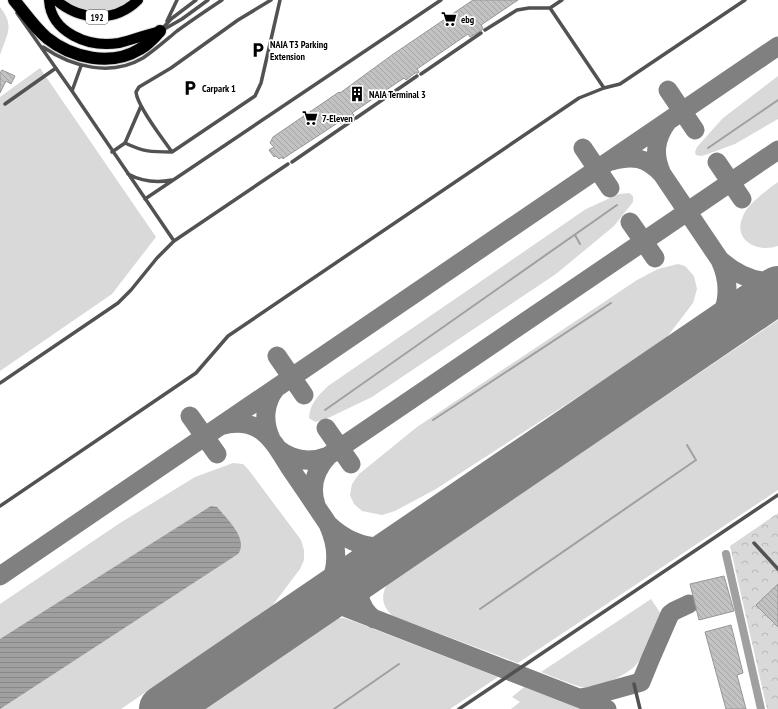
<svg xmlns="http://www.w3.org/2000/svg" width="778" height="709" viewBox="0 0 778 709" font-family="'PT Sans Narrow',sans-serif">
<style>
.grass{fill:#d9d9d9}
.park{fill:url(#park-crowns)}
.water{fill:url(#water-rules)}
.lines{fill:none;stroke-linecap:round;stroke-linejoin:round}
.stream{stroke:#a0a0a0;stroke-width:2}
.canal{stroke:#a0a0a0;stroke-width:8}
.taxiway{stroke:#808080;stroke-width:19}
.runway{stroke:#808080;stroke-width:48}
.building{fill:url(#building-back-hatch);stroke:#969696}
.primary-casing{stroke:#dbdbdb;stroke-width:12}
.motorway-casing{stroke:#dbdbdb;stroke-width:14}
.service{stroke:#525252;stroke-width:3.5}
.primary{stroke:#000;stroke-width:10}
.motorway{stroke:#000;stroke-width:12}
.labels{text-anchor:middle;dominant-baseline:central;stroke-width:3.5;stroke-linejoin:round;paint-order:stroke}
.shield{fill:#fff;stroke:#4c4c4c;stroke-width:1}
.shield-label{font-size:9px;font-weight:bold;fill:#000}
.poi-label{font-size:10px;font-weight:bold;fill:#000;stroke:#fff;text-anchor:start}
</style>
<defs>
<pattern id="park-crowns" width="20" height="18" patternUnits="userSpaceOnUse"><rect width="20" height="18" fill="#d9d9d9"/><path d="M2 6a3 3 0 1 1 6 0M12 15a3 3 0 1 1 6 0" fill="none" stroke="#b8b8b8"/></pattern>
<pattern id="water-rules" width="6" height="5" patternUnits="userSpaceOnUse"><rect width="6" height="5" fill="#a0a0a0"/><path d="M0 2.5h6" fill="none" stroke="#888"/></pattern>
<pattern id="building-back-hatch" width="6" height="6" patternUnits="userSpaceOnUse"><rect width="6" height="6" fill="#c2c2c2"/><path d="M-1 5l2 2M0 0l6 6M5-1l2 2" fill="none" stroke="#a5a5a5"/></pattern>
</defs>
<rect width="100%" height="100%" fill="#fff"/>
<path class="grass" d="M63,0H129C118,14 95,16 79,10C73,8 68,3 63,0Z
M0,7C15,26 7,34 0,55Z
M40,68L156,237L112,294L0,371V97Z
M778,76V119L735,144L705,155L701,156L696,155L695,152L697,147L723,118Z
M778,182V246C757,253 732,240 743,216C748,204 768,189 778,182Z
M629,193L633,196V202L614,226L556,274L372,397L326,419L315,422L309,418C310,403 318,396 328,386L586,209L619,194Z
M678,264L685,266L694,276L697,289L693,303L664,341L436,489L395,511L382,515L362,511L354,504L350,495L352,484L359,474L417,427L637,280L658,269Z
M778,320V490L518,663L393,616C382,607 380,595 388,583Z
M233,463L243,464L248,469L301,540L304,550V560L300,569L272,606L121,709H0V604L120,523L195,477Z
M651,599L665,620C652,633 647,652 635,666C625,676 595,690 581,687C568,683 554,677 541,672Z
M336,618H344L353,621L498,677L450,709H203Z
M524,687L583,709H511L520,702L512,697Z"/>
<path class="park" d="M778,513V709H767L730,546Z"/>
<path class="water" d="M211,506L217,507C227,519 249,539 238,554L0,709V639Z"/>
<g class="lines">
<path class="stream" d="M708,148L778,100
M575,235L580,244
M325,410L617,205
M433,420L611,303
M480,609L696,460L687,445
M334,709L399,664"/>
<path class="canal" d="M726,554L761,709"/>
<path class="taxiway" d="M668,90L695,130
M583,148L610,188
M611,161C633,155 646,157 662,174L720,260C733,288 728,317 705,339
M717,162L742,199
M662,174C653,155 655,138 668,121
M630,222L655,258
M720,260C736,274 755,284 778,281
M277,356L304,395
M190,416L217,454
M220,426C233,422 247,422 259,429C273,438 281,454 290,468C303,487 316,506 328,524C344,559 335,592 303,613
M326,428L351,464
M271,439C263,422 264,403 276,388
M278,449C293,461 310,463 328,456L778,150
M316,505C310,487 315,470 328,456
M328,524C350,545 376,552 405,543
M367,570C355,586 357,606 374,619
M0,576L778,46
M315,606L324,603H334L607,709
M580,698L591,696L641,682L650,660L670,614L674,611L689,604"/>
<path class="runway" d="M163,709L778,290"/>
</g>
<path class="building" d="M473,0H518L481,25L483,28L482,30L470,37L468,34L417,69L419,72L418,73H415L406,80L404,78L352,113L354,115L353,117L341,124L339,122L284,158L283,159L282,157L279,159L276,156L274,157L269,150L274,147L270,143L273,137L339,92L340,93L392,55Z
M2,70L15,76L11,84L6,81L0,93V73Z
M724,576L734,611L699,620L690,584Z
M778,584V627L756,605Z
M731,625L743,673L737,675L746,709H726L705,632Z"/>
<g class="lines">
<defs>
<path id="primary" d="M49,0C51,33 89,48 119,43C133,40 147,34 160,31
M56,0C80,21 115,23 138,0"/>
<path id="motorway" d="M14,0C25,13 34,27 47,38C72,58 111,67 140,49C147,45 154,38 160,31"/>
</defs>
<use href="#primary" class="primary-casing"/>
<use href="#motorway" class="motorway-casing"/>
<path class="service" d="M550,8L604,88
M17,13L72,91L174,241
M167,21L177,0
M162,29L171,19L196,0
M485,30L517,10L529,8H550L562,0
M161,31L182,19L208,0
M43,47C72,67 111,77 143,58C155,50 166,40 177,31C192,20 207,10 222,0
M421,74L481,33
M72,91L81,66
M5,104L56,68
M356,118L417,76
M125,143C144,152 151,152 172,152L255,96L261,83L280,0
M112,152L125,143L141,106
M172,152C163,139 137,106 136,92L139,87L171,68L238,20L271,0
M292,162L353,120
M128,174C141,181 157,183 172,180
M145,199L441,0
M0,383L118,303L131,290L157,258L174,241L288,164
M0,506L196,373L228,336L579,98L604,88L620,84L745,0
M754,543L778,569
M634,684L640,709
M459,709L778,495"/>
<use href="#primary" class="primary"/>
<use href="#motorway" class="motorway"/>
</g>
<defs>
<symbol id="supermarket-bare" viewBox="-9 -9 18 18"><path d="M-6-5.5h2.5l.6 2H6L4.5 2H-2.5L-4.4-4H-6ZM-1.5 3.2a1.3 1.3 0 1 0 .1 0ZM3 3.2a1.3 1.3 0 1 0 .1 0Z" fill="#000" stroke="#fff" stroke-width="2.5" paint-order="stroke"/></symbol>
<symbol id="parking-bare" viewBox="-9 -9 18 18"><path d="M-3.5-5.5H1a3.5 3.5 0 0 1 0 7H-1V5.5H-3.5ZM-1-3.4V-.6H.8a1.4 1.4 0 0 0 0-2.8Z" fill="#000" stroke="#fff" stroke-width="2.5" paint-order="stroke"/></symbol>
<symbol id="building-bare" viewBox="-9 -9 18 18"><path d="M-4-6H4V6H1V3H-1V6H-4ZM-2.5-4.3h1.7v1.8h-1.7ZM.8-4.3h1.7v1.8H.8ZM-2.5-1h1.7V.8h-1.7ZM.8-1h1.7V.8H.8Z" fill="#000" stroke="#fff" stroke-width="2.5" paint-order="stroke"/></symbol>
</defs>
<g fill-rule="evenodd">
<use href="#supermarket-bare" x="438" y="8" width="22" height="22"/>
<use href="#parking-bare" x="247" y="39" width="22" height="22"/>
<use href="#parking-bare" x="179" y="77" width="22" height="22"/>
<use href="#building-bare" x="346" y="83" width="22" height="22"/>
<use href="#supermarket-bare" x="299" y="107" width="22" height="22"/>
</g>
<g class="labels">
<rect class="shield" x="86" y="10" width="22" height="14" rx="3"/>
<g class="shield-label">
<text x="97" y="17">192</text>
</g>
<g class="poi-label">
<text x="461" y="19">ebg</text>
<text x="270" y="44">NAIA T3 Parking<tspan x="270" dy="12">Extension</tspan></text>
<text x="202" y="88">Carpark 1</text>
<text x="369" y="94">NAIA Terminal 3</text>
<text x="322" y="118">7-Eleven</text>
</g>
</g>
</svg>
